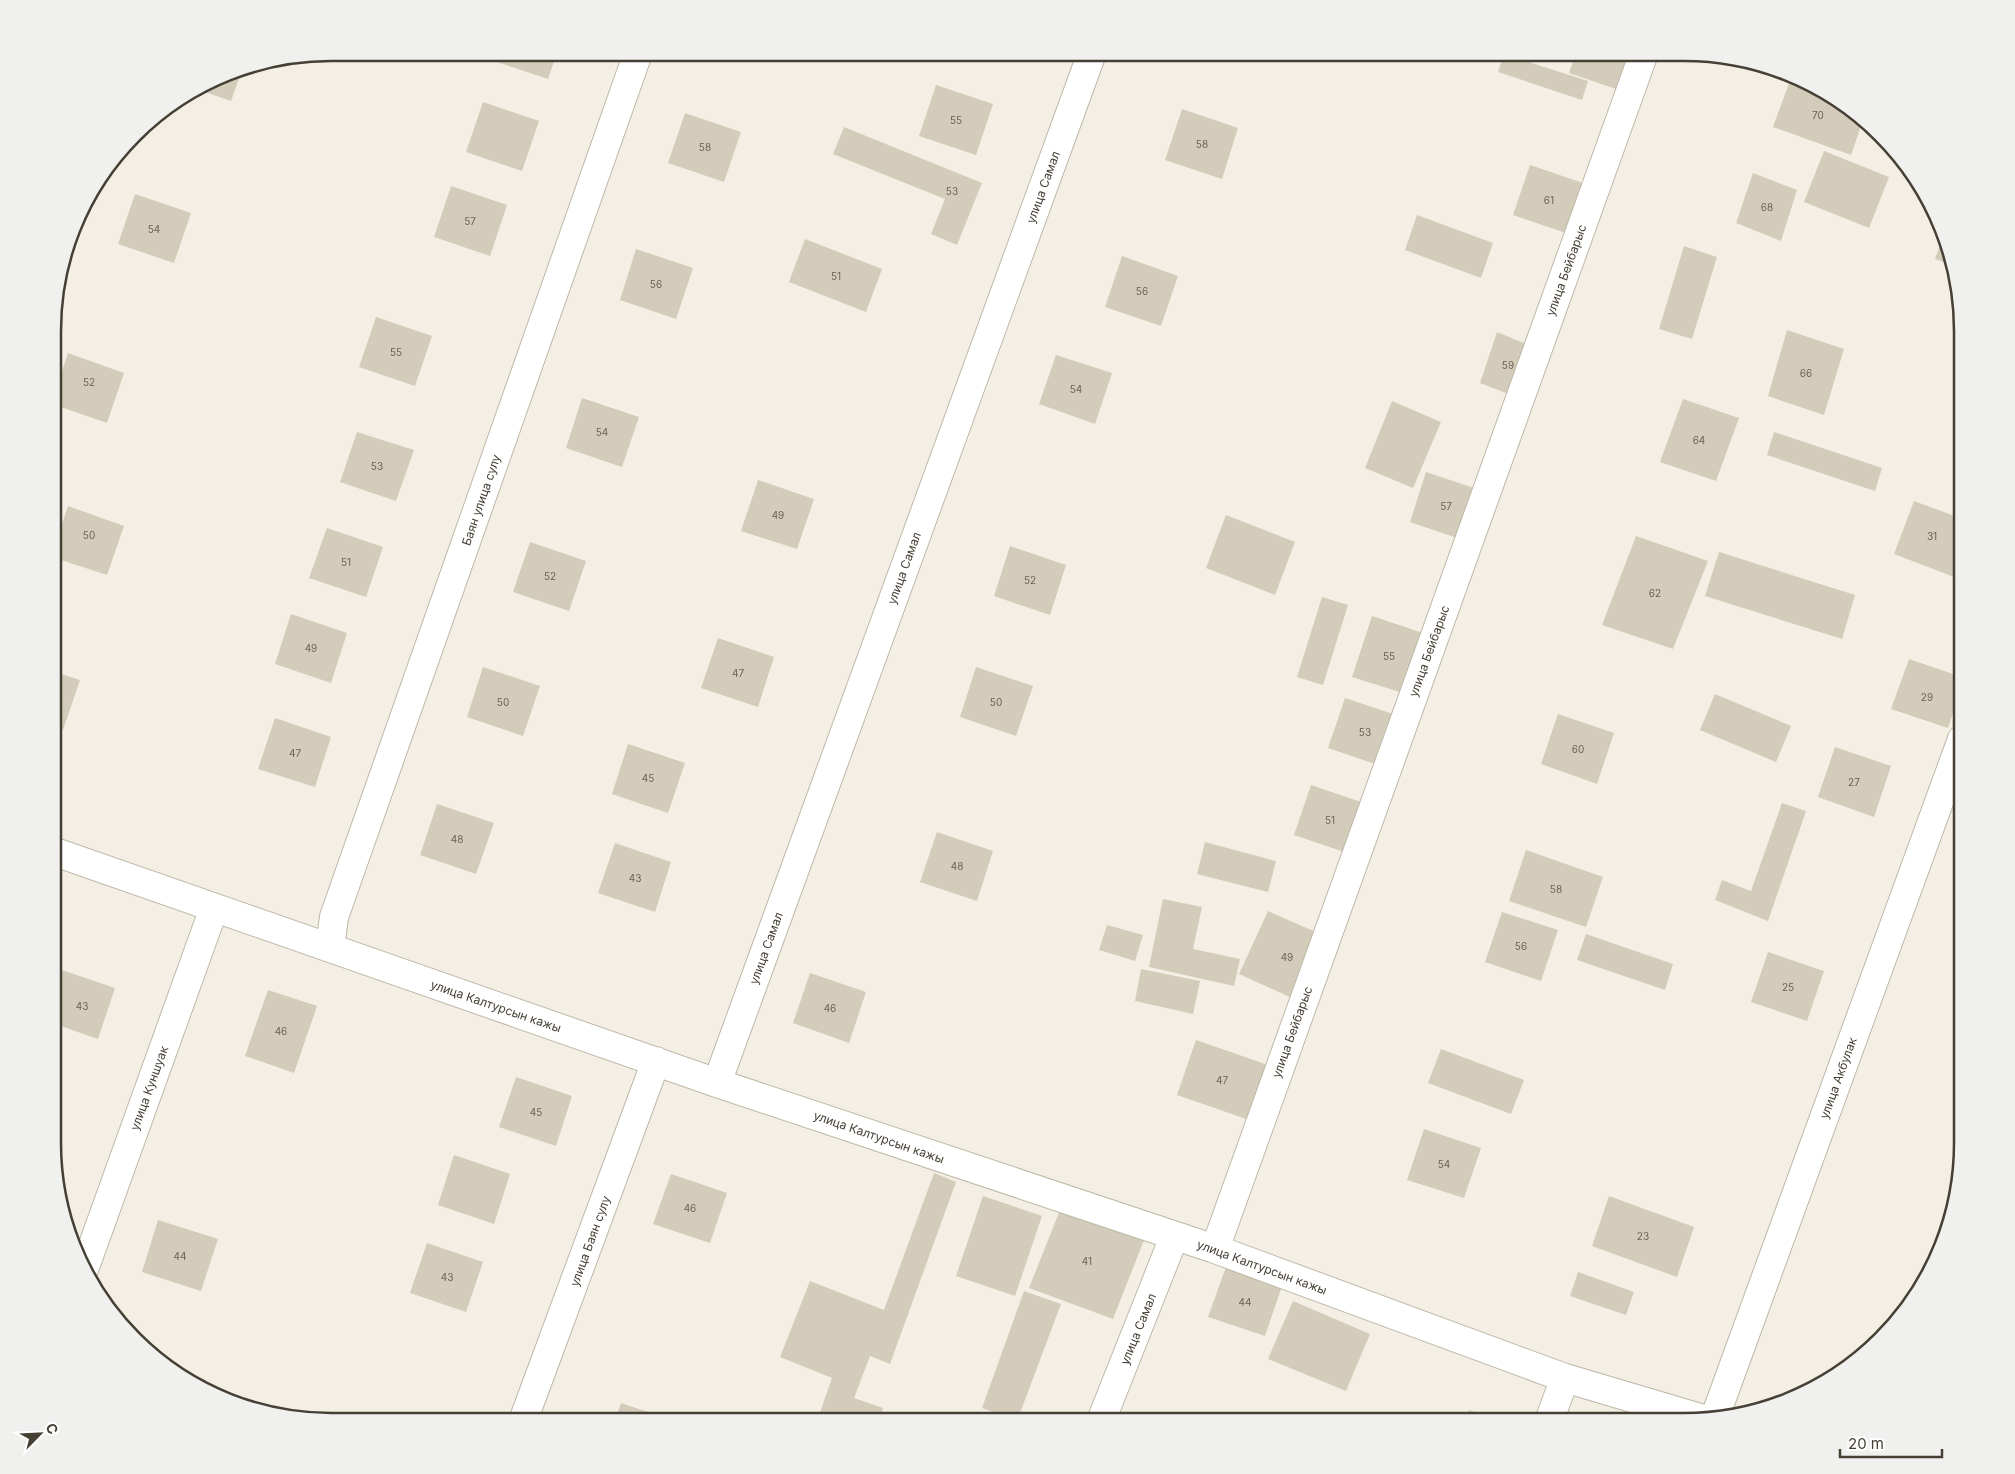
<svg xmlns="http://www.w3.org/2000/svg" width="2015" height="1474" viewBox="0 0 2015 1474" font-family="Inter,sans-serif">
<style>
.building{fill:#d4ccba}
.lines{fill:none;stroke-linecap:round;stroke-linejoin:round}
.street-casing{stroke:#beb8a7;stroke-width:30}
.street{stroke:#fff;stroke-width:28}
.labels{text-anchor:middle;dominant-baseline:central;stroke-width:4;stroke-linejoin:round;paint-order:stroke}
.number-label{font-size:10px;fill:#696256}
.street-label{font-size:12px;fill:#453f34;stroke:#fff}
.rim{fill:none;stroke:#453f34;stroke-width:2.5}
</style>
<rect width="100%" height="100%" fill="#f3efe4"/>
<path class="building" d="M494,53H557L548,79L491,60Z
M1576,53H1638L1625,92L1569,73Z
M1504,54L1588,81L1582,100L1498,72Z
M242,70L231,101L199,90L225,74Z
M1792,75L1854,110L1863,120L1851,155L1773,127Z
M936,85L993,104L976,155L919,136Z
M483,102L539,121L522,171L466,152Z
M1182,109L1238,128L1222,179L1165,160Z
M685,113L741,132L724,182L668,163Z
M844,127L982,183L957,245L931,234L945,199L833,154Z
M1824,151L1889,177L1869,228L1804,202Z
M1530,165L1586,184L1569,234L1513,215Z
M1753,173L1797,190L1781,241L1736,223Z
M451,186L507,205L490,256L434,237Z
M135,194L191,213L174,263L118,244Z
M1417,215L1493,243L1481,278L1405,250Z
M805,239L882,269L866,312L789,282Z
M1942,239L1949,264L1935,259Z
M1684,246L1717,257L1692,339L1659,329Z
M636,249L693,268L676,319L620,300Z
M1122,256L1178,276L1161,326L1105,307Z
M376,317L432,336L415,386L359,367Z
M1787,330L1844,349L1824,415L1768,396Z
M1497,332L1536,348L1519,398L1480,383Z
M68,353L124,373L107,423L55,405V392Z
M1056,355L1112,373L1095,424L1039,404Z
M582,398L639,417L622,467L566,448Z
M1683,399L1739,418L1716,481L1660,462Z
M1392,401L1441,422L1413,488L1365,468Z
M357,432L414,450L396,501L340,482Z
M1774,432L1882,468L1875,491L1767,455Z
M1426,472L1483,491L1466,541L1410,522Z
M758,480L814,499L797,549L741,531Z
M1914,501L1960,518L1962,514V580L1894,554Z
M68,506L124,526L107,575L55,558V545Z
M1226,515L1295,542L1275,595L1206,568Z
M327,528L383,547L366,597L309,578Z
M1636,536L1708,561L1673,649L1602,625Z
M530,542L586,561L569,611L513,592Z
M1010,546L1066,565L1050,615L994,596Z
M1719,552L1855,595L1842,639L1705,596Z
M1322,597L1348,605L1323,685L1297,677Z
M291,614L347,633L331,683L275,664Z
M1372,616L1426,634L1406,694L1352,677Z
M718,638L774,657L758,707L701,688Z
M1909,659L1962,677V686L1948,728L1891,709Z
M483,667L540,686L523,736L467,717Z
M976,667L1033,686L1016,736L960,717Z
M55,672L80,680L63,730L55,727Z
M1715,694L1791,726L1776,762L1700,730Z
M1345,698L1402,717L1384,767L1328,748Z
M1558,714L1614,733L1597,784L1541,764Z
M275,718L331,737L315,787L258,769Z
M628,744L685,763L668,813L612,794Z
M1835,747L1891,766L1874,817L1818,797Z
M1311,785L1367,804L1350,854L1294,835Z
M1782,803L1806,811L1768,921L1715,900L1722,880L1751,891Z
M437,804L494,823L476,874L420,855Z
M937,832L993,851L977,901L920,882Z
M1205,842L1276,861L1268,892L1197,874Z
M615,843L671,862L655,912L598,893Z
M1526,850L1603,877L1586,927L1509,901Z
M1163,899L1202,907L1193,949L1240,959L1234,986L1149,967Z
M1268,911L1334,940L1305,1004L1239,974Z
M1502,912L1558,930L1541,981L1485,962Z
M1107,925L1143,935L1135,961L1099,950Z
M1586,934L1673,964L1665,990L1577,960Z
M1768,952L1824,971L1807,1021L1751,1002Z
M59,969L115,988L98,1039L55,1024V981Z
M1141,969L1200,981L1193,1014L1135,1001Z
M810,973L866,992L849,1043L793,1023Z
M268,990L317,1006L294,1073L245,1056Z
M1196,1040L1268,1065L1249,1120L1177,1095Z
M1441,1049L1524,1080L1511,1114L1428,1083Z
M516,1077L572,1096L556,1146L499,1127Z
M1424,1129L1481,1148L1464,1198L1407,1180Z
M454,1155L510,1174L494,1224L438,1205Z
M934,1173L956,1182L890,1364L870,1356L854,1398L883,1408L879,1421H817L832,1378L780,1357L810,1281L884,1310Z
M671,1174L727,1193L710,1243L653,1224Z
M983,1196L1042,1216L1015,1296L956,1276Z
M1609,1196L1694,1227L1677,1277L1592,1246Z
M1062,1205L1146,1235L1113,1319L1029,1288Z
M158,1220L218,1239L201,1291L142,1272Z
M1945,1229L1941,1249L1937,1256L1936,1255Z
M427,1243L483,1262L466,1312L410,1293Z
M1226,1267L1282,1286L1265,1336L1208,1317Z
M1578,1272L1634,1292L1626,1315L1570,1296Z
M1024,1291L1061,1304L1017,1421L982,1408Z
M1293,1301L1370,1334L1346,1391L1268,1359Z
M163,1363L206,1380L204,1386L163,1364Z
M621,1403L675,1421H615Z
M1469,1410L1502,1421H1465Z"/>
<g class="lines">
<defs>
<path id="street" d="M55,852L717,1083L1215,1249L1565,1378L1703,1419
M330,948L334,917L638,53
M717,1083L1092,53
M1215,1249L1644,53
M85,1267L214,908
M1715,1417L1962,739
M523,1421L656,1061
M1101,1421L1174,1237
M1549,1421L1565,1378"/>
</defs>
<use href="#street" class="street-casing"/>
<use href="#street" class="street"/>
</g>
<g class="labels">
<g class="number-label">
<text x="1818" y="115">70</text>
<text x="956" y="120">55</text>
<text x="1202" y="144">58</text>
<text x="705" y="147">58</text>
<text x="952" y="191">53</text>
<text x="1549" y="200">61</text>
<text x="1767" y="207">68</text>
<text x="470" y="221">57</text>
<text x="154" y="229">54</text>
<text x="836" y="276">51</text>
<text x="656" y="284">56</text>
<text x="1142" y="291">56</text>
<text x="396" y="352">55</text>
<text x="1508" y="365">59</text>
<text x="1806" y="373">66</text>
<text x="89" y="382">52</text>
<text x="1076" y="389">54</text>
<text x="602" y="432">54</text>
<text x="1699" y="440">64</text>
<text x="377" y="466">53</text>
<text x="1446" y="506">57</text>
<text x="778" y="515">49</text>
<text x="89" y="535">50</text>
<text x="1932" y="536">31</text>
<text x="346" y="562">51</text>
<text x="550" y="576">52</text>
<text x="1030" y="580">52</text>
<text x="1655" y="593">62</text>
<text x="311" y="648">49</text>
<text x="1389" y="656">55</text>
<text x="738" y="673">47</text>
<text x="1927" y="697">29</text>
<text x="503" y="702">50</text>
<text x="996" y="702">50</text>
<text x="1365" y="732">53</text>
<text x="1578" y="749">60</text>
<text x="295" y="753">47</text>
<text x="648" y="778">45</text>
<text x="1854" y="782">27</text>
<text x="1330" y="820">51</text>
<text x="457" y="839">48</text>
<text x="957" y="866">48</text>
<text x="635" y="878">43</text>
<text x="1556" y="889">58</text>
<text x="1521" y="946">56</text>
<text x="1287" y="957">49</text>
<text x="1788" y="987">25</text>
<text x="82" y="1006">43</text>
<text x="830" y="1008">46</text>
<text x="281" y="1031">46</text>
<text x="1222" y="1080">47</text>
<text x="536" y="1112">45</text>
<text x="1444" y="1164">54</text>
<text x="690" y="1208">46</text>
<text x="1643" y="1236">23</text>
<text x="180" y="1256">44</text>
<text x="1087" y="1261">41</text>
<text x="447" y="1277">43</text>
<text x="1245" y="1302">44</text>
</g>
<g class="street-label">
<text transform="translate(1043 187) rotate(-70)">улица Самал</text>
<text transform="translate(1566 270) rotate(-70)">улица Бейбарыс</text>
<text transform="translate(481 500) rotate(-71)">Баян улица сулу</text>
<text transform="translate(904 568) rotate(-70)">улица Самал</text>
<text transform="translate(1429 651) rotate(-70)">улица Бейбарыс</text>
<text transform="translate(766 948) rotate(-70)">улица Самал</text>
<text transform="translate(496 1006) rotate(19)">улица Калтурсын кажы</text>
<text transform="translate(1292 1032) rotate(-70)">улица Бейбарыс</text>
<text transform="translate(1838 1078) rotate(-70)">улица Акбулак</text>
<text transform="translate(149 1088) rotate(-70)">улица Куншуак</text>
<text transform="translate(879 1137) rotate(19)">улица Калтурсын кажы</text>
<text transform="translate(590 1241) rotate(-70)">улица Баян сулу</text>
<text transform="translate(1262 1267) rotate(20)">улица Калтурсын кажы</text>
<text transform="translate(1138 1329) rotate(-68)">улица Самал</text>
</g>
</g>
<path d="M0 0H2015V1474H0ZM331 61H1684A270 270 0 0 1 1954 331V1143A270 270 0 0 1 1684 1413H331A270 270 0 0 1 61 1143V331A270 270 0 0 1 331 61Z" fill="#f0f0ef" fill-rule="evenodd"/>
<path class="rim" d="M331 61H1684A270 270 0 0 1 1954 331V1143A270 270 0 0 1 1684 1413H331A270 270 0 0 1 61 1143V331A270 270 0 0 1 331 61Z"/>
<g transform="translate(40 1434) rotate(66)" stroke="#ffffff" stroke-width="4" paint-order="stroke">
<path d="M0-4L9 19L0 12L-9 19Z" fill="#453f34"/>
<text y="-8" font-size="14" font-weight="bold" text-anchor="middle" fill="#453f34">С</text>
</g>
<path d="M1840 1449v8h102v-8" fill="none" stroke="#453f34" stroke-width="2.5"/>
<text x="1848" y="1449" font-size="15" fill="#453f34" stroke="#ffffff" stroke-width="4" paint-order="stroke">20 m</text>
</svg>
